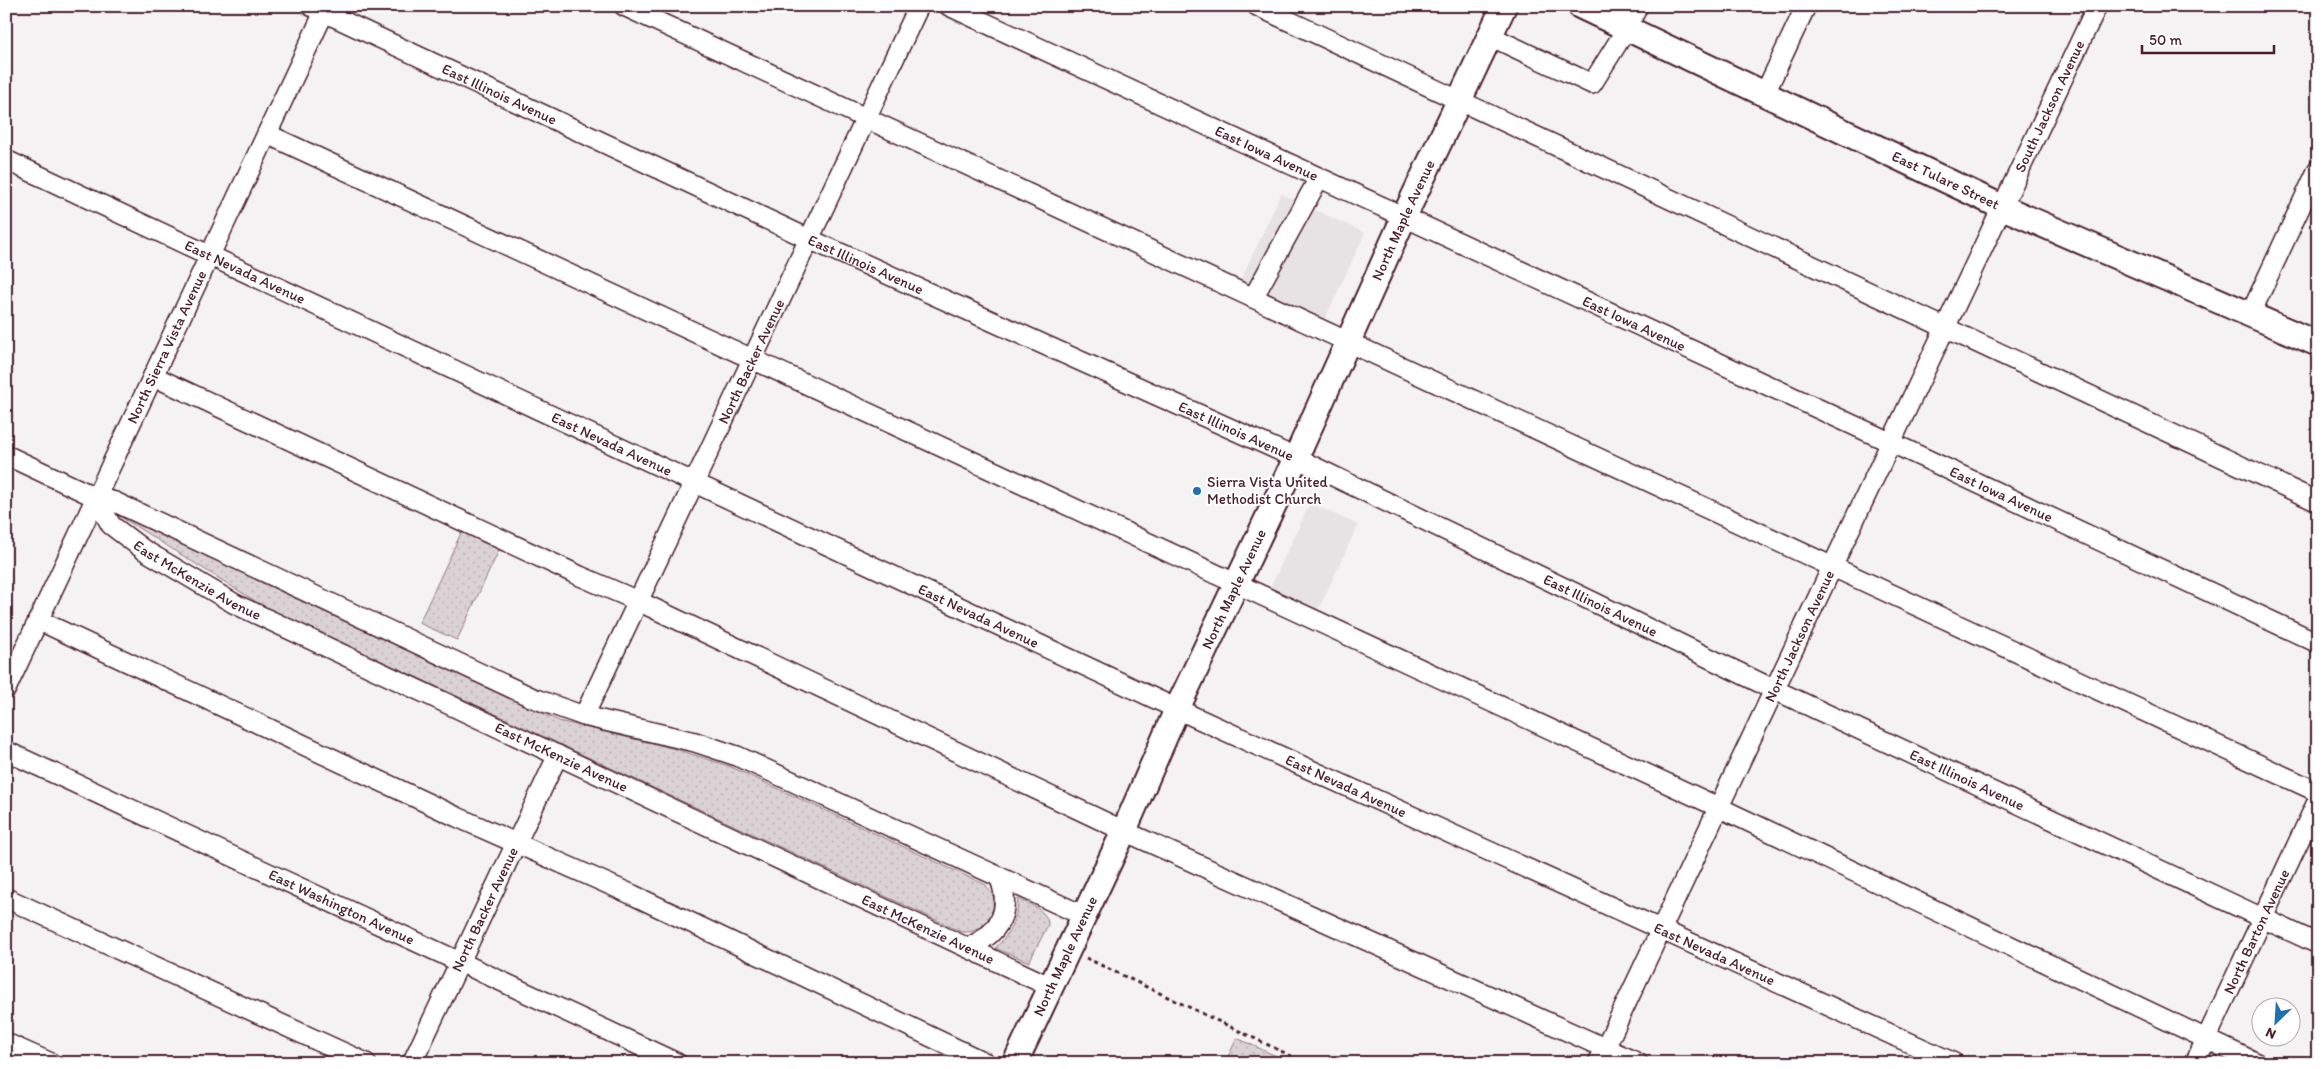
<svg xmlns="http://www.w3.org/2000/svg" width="2324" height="1069" viewBox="0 0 2324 1069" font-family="Itim,sans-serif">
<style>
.built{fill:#e7e2e3}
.grass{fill:url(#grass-dots);stroke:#927880}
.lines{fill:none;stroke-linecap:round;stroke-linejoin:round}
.minor-casing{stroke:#4a1f2b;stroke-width:22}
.major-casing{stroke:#4a1f2b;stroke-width:28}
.path{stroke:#4a1f2b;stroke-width:3;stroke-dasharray:4 4;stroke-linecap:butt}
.minor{stroke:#fff;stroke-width:19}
.major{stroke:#fff;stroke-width:24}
.poi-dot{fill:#1f6fb2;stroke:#fff;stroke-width:2}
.labels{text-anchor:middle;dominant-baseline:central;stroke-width:4;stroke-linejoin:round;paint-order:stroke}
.street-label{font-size:15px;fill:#4a1f2b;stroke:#fff}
.poi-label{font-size:15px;fill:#4a1f2b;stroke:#fff;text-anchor:start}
</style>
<defs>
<pattern id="grass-dots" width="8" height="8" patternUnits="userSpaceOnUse" patternTransform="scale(1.25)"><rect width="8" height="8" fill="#dbd2d5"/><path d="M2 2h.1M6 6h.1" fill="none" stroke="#bdb4b7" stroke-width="1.8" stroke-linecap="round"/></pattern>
</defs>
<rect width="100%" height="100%" fill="#f4f2f2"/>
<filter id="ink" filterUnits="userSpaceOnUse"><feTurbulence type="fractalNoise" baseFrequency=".02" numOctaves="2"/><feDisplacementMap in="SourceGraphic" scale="10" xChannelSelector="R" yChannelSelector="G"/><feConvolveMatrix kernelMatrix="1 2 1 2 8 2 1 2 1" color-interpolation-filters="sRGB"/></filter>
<g filter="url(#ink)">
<path class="built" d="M1281,194L1365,233L1322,325L1238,286Z
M1310,503L1358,525L1315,617L1267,595Z"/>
<path class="grass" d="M116,514L559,721L672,748L729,766L986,885L995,899C992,919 983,933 962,932L260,604Z
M462,531L500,548L457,640L419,623Z
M1018,899C1030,905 1048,910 1048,925L1029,962L995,948C1009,936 1018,917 1018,899Z
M1237,1038L1289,1062V1063H1225Z"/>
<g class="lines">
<defs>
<g id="minor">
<path id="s1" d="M311,6L809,239L1296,458L1773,689L2318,944"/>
<path d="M624,6L2318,792"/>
<path id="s2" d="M949,6L1892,443L2318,643"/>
<path d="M1257,6L2318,502"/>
<path d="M1490,36L1592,84L1627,28L1638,6"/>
<path d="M1765,93L1806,6"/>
<path d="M267,134L1718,807L2257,1063"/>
<path id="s3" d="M6,160L1177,709L1954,1063"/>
<path d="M1253,298L1319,178"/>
<path d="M2250,315L2318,169"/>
<path d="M153,376L580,576L638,601L1124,831L1638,1063"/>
<path d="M6,455L95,497L115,502L533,698L584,716L695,742L737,756L1084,916"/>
<path id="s4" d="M95,497L111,525L144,550L235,604L1051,987"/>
<path d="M38,620L457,817L633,895L986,1063"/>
<path id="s5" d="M6,689L327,6"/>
<path id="s6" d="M584,716L919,6"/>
<path id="s7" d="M6,751L677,1063"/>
<path d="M6,898L366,1063"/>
<path d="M969,947C999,934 1012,911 1000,879"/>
<path d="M6,1043L51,1063"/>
<path id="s8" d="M412,1063L558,755"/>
<path id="s9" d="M1598,1063L2097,6"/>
<path id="s10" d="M2195,1063L2318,800"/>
</g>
<g id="major">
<path id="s11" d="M1580,6L2002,207L2318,344"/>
<path id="s12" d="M1015,1063L1124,831L1177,709L1296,458L1404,217L1504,6"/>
</g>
</defs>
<use href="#minor" class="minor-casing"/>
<use href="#major" class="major-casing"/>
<path class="path" d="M1086,958L1306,1063"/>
<use href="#minor" class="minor"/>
<use href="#major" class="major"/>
</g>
</g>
<circle class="poi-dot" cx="1197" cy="491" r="5"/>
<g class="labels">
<g class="street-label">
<text stroke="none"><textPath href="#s1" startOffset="208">East Illinois Avenue</textPath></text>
<text stroke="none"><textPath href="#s9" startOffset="1058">South Jackson Avenue</textPath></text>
<text stroke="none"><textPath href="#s2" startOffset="350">East Iowa Avenue</textPath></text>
<text stroke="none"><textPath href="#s11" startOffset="405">East Tulare Street</textPath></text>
<text stroke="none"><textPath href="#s12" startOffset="928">North Maple Avenue</textPath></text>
<text stroke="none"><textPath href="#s1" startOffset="612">East Illinois Avenue</textPath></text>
<text stroke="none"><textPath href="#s3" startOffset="264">East Nevada Avenue</textPath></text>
<text stroke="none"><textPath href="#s2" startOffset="755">East Iowa Avenue</textPath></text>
<text stroke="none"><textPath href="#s5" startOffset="378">North Sierra Vista Avenue</textPath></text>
<text stroke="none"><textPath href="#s6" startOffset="392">North Backer Avenue</textPath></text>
<text stroke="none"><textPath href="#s1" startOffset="1018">East Illinois Avenue</textPath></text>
<text stroke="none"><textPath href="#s3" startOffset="669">East Nevada Avenue</textPath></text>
<text stroke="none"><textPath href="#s2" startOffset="1160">East Iowa Avenue</textPath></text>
<text stroke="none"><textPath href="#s4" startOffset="135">East McKenzie Avenue</textPath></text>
<text stroke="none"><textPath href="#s12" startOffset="522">North Maple Avenue</textPath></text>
<text stroke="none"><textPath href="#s1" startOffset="1422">East Illinois Avenue</textPath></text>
<text stroke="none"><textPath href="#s3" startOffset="1074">East Nevada Avenue</textPath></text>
<text stroke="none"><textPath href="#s9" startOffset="472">North Jackson Avenue</textPath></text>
<text stroke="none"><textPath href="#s4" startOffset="540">East McKenzie Avenue</textPath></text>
<text stroke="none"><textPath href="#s1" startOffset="1828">East Illinois Avenue</textPath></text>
<text stroke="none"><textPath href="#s3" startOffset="1479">East Nevada Avenue</textPath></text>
<text stroke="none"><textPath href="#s7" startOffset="370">East Washington Avenue</textPath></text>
<text stroke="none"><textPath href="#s8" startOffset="170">North Backer Avenue</textPath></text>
<text stroke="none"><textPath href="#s4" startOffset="945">East McKenzie Avenue</textPath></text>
<text stroke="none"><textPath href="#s10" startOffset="145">North Barton Avenue</textPath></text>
<text stroke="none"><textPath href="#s3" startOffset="1884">East Nevada Avenue</textPath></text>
<text stroke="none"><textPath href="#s12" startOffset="118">North Maple Avenue</textPath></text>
</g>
<g class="poi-label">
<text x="1207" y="482">Sierra Vista United<tspan x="1207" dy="17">Methodist Church</tspan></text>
</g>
</g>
<rect width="2324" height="1069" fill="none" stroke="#fff" stroke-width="25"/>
<rect x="12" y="12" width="2299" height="1044" fill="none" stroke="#4a1f2b" stroke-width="2" filter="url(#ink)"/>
<g transform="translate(2276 1022) rotate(205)"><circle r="24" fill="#ffffff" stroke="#b7a5aa"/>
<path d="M0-4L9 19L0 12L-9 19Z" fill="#1f6fb2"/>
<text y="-8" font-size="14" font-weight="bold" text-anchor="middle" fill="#4a1f2b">N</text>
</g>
<path d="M2142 45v8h132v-8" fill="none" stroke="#4a1f2b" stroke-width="2.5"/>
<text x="2149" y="45" font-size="15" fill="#4a1f2b" stroke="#ffffff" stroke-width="4" paint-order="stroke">50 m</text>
</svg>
